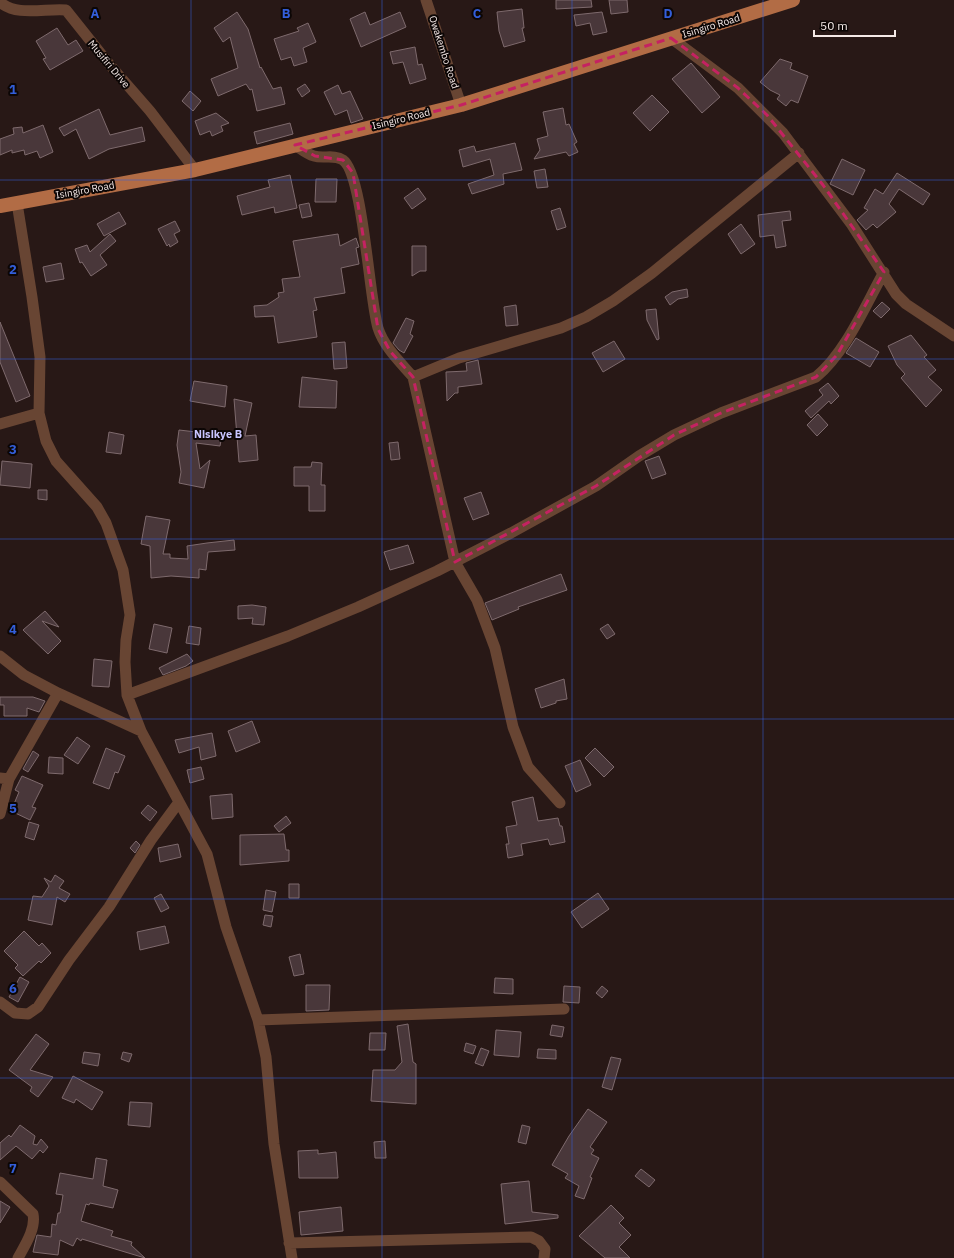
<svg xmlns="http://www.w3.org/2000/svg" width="954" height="1258" viewBox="0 0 954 1258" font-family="'IBM Plex Sans',sans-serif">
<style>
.building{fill:#49373a;stroke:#7e6a6d}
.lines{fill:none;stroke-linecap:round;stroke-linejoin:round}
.minor{stroke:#684533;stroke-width:11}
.major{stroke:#b26c45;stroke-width:14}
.marked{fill:none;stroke:#c52262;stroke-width:3;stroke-dasharray:8 5;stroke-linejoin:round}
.grid{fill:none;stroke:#335eda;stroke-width:1;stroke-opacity:0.55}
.labels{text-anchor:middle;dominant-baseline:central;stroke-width:4;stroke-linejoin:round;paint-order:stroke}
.street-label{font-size:10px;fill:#f5e9e7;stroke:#0c0605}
.neighbourhood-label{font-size:11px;font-weight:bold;fill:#c8c5ff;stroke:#0c0605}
.grid-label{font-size:13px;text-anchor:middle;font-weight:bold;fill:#335eda;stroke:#0c0605;stroke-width:4;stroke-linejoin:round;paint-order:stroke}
</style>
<rect width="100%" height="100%" fill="#281816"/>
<path class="building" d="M556,0H591L592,7L556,9Z
M609,0H627L628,12L611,14Z
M522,9L524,28H522L525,41L504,47L499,31L497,12Z
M237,12L248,29L260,68L261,67L273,89L281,87L285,104L257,111L252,89L250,90L246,84L218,96L211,79L238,68L230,37L223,42L214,28Z
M365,12L370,25L400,12L406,27L361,47L350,19Z
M602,12L607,32L593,35L590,23L576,26L574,15Z
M308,23L316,42L303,48L307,62L294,66L291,57L281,60L274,39L299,31L297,28Z
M57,28L68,45L76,40L83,51L50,70L43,59L46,58L36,41Z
M415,47L418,65L422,64L426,79L410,84L403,62L393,64L390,52Z
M780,59L792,63L790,69L808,76L798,103L791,100L786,106L777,99L780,95L770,90L760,82Z
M691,63L720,97L702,113L672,79Z
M305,84L310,91L302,97L297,89Z
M338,85L342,94L350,91L363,119L351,123L347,110L335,115L324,92Z
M190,91L201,101L193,111L182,101Z
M652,95L669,112L650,131L633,113Z
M563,108L566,125L569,124L577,142L574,144L578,152L569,156L566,152L534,159L540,150L537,139L548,136L543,112Z
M99,109L110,135L142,127L145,141L109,149L89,159L76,129L64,136L59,128Z
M216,113L229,123L221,126L223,131L212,136L210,131L200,135L195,121Z
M290,123L293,134L257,144L254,132Z
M43,125L53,152L40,158L37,151L25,155L24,150L12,153V150L0,155V139L14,134L13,128L22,127L23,133Z
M515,143L522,170L503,174L504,184L472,194L468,184L494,175L490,159L463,167L459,150L474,146L476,152Z
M842,159L865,170L853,195L830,184Z
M545,169L548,187L537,188L534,171Z
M897,173L930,194L923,205L899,189L889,204L896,212L877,228L873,224L866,230L857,220L868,210L864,208L875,189L883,194Z
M290,175L297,208L275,213L274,207L242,215L237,196L270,187L268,180Z
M316,179H337L336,202H315Z
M418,188L426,199L412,209L404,198Z
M309,203L312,216L302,218L299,205Z
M560,208L566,227L557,230L551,211Z
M790,211L791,220L782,221L786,246L776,248L774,235L760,237L758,215Z
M119,212L126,224L104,236L97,224Z
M175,221L180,231L174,234L178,242L170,247L169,244L167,246L158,229Z
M741,224L755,244L741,254L728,234Z
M110,234L116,241L100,255L107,265L91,276L82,262L80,263L75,249L87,245L90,252Z
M338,234L340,246L356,238L359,247L356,248L359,264L341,268L345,293L314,298L317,310L313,311L317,337L278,343L274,316L255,317L254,306L267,305L279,297L278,293L284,292L282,279L300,277L293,241Z
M412,246H426V271H420L412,276Z
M61,263L64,279L46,282L43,267Z
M687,289L688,297L678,299L670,305L665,297L672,292Z
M882,302L890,309L881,318L873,311Z
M516,305L518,325L506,326L504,307Z
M656,309L659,339L657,340L647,320L646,310Z
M406,318L414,321L410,334L413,336L404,353L399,350L393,343Z
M0,322L30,396L16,402L0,362Z
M911,335L927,355L924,357L936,370L928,377L942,390L926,407L901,378L905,374L897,365L888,346Z
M856,338L879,352L870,367L846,353Z
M614,341L625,359L603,372L592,353Z
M345,342L347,368L334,369L332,343Z
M478,360L482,384L458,387V393H455L447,401L446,372L467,371L466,363Z
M302,377L337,381L336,408L299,407Z
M194,381L227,386L225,407L190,401Z
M828,383L839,396L831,404L829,401L811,418L805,411L823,395L819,390Z
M234,399L252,403L245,436L256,435L258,460L239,462Z
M818,414L828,425L817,436L807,425Z
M179,430L222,435L220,446L196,443L200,469L210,460L204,488L179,483L181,472L177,445Z
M109,432L124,435L121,454L106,452Z
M398,442L400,459L391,460L389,443Z
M659,456L666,474L652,479L645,461Z
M2,461L32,464L30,488L0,485Z
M312,462L322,463L321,485H325V511H309V486H294V467H311Z
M38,490H47V500L38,499Z
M481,492L489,514L473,520L464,498Z
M146,516L170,520L163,554H170V558L188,559L187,546L207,543L234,540L235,550L208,552L206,570L199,569V578L171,576L151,578L150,546L141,544Z
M408,545L414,563L390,570L384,552Z
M561,574L567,590L518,607L519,609L492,620L485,603Z
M252,605L266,607L264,625L252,624L253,618L238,619V606Z
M45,611L59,627L42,621L61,641L48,654L23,630Z
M154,624L172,628L167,653L149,649Z
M608,624L615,634L607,639L600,629Z
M189,626L201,628L199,645L186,643Z
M187,654L193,661L186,666L163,675L159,668Z
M94,659L112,661L109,687L92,686Z
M564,679L567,699L556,701V703L541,708L535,689Z
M0,697H33L45,701L39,712L27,708V716H4V705H0Z
M252,721L260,742L236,752L228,731Z
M212,733L216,756L201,760L199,747L179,753L175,740Z
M77,737L90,746L78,764L64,755Z
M106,748L125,756L118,773L115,772L109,789L93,783Z
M595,748L614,767L604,777L585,758Z
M33,751L39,755L28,772L23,769Z
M49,757L63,758V774L48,773Z
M580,760L591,785L576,792L565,766Z
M201,767L204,779L190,783L187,770Z
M22,776L43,785L32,807L36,808L30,820L11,811L19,792L15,790Z
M232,794L233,817L212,819L210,796Z
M533,797L538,821L558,818L560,826H562L565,842L550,845L548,839L521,844L523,855L508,858L506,844H509L506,827L517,825L512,802Z
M148,805L157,812L150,821L141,813Z
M286,816L291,823L279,832L274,826Z
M29,822L39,825L34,840L25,837Z
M284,834L286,850H289V861L240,865V835Z
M136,841L140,845L135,853L130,848Z
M178,844L181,857L160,862L158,848Z
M55,875L64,881L59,888L70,894L65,902L57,897L52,925L28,920L33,896L42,897L49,886L44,878L51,882Z
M289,884H299V898H289Z
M266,890L276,892L272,912L263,910Z
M598,893L609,909L582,928L571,912Z
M161,894L169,908L161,912L154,898Z
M265,915L273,916L271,927L263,925Z
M165,926L169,943L140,950L137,932Z
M24,931L39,946L42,943L51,953L41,963L39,961L23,976L15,968L18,965L4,951Z
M300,954L304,974L294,976L289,957Z
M20,977L29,982L18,1002L9,997Z
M495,978L513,979V994L494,993Z
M306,985H330L329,1010L306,1011Z
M564,986L580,987L579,1003L563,1002Z
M602,986L608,991L602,998L596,993Z
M408,1024L413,1062L416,1064V1104L371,1101L373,1070H395L402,1062L397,1026Z
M552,1025L564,1027L562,1037L550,1035Z
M496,1030L521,1032L519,1057L494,1055Z
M370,1033H386L385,1050H369Z
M36,1034L49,1044L30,1070L53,1077L38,1097L30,1091L32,1087L9,1070Z
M466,1043L476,1046L473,1054L464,1051Z
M481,1048L489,1051L483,1066L475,1063Z
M538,1049L556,1050V1059L537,1058Z
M84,1052L100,1054L98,1066L82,1063Z
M123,1052L132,1054L129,1062L121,1059Z
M611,1057L621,1059L612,1090L602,1087Z
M73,1076L103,1092L92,1110L76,1099L74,1103L62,1098Z
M130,1102L152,1103L150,1127L128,1125Z
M588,1109L607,1122L590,1147L594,1150L591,1154L599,1158L590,1177L592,1178L584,1199L575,1196L579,1186L565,1178L568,1174L552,1165L569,1136Z
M20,1125L35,1136L33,1144L37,1145L41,1139L48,1147L43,1153L40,1150L32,1159L16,1146L0,1160V1143L9,1135L11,1137Z
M522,1125L530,1127L526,1144L518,1142Z
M385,1141L386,1158H375L374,1142Z
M318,1150V1154L336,1152L338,1178H299L298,1151Z
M96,1158L107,1160L103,1186L118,1190L113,1208L90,1203L89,1205L86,1204L81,1221L113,1231L111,1236L132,1242L131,1245L145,1258L82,1239L81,1241L77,1238L73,1246L60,1240L58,1255L33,1252L37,1235L51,1237L52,1224L56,1225L58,1213H60L63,1195L56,1194L60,1173L93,1179Z
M641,1169L655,1180L649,1187L635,1176Z
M529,1181L532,1212L558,1215V1218L505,1224L501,1184Z
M0,1201L10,1207L0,1223Z
M611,1205L624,1218L619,1223L631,1235L619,1247L630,1258H605L579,1236Z
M341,1207L343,1231L301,1235L299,1212Z"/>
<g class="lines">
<path class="minor" d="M426,0L461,105
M0,2C16,17 46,8 66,10L109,64L150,111L195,170
M671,38L738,88L783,133L852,225L896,294L906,304L954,336
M295,145C301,149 307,154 314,156C323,159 334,154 343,160C363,174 369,298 378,328C384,347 400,362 413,377L459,358L561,328L586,317L613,301L652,273L799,153
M17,203L32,297L40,357L39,413L46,441L56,461L97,507L106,523L123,570L130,615L126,640L125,662L127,695L141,731L207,854L226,927L258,1020L266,1057L274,1144L292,1258
M413,377L455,562L477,600L495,648L513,727L528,767L560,803
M0,424L39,413
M0,656L24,675L58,693L141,731
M127,695L288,636L358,607L437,571L511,533L596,486L639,456L674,435L721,413L816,377C846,352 865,306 884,272
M0,778L9,779L58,693
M0,814L9,779
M0,1002L15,1013L28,1014L38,1007L69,960L109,907L151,840L179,802
M258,1020L564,1009
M0,1182L33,1214C36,1229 25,1245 18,1258
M289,1243L531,1237L539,1241L545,1249L544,1258"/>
<path class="major" d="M0,206L195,170L461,105L793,0"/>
</g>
<path class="marked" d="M671,38L738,88L767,115L823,185L884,272L837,355L816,377L721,413L674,435L596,486L455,562L413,377L390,351L378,329L353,173L343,160L315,156L295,145L461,105Z"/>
<path class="grid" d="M191,0V1258M382,0V1258M572,0V1258M763,0V1258M0,180H954M0,359H954M0,539H954M0,719H954M0,899H954M0,1078H954"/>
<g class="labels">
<g class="street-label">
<text transform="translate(711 26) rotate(-17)">Isingiro Road</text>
<text transform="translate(444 52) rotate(72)">Owakembo Road</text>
<text transform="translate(109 64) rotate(50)">Musifiri Drive</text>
<text transform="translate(401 119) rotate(-14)">Isingiro Road</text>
<text transform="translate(85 190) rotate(-10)">Isingiro Road</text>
</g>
<g class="neighbourhood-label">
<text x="218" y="434">Nisikye B</text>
</g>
</g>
<g class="grid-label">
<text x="95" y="18">A</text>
<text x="286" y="18">B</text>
<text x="477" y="18">C</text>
<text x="668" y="18">D</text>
<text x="13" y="94">1</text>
<text x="13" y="274">2</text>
<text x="13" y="454">3</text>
<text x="13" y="634">4</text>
<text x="13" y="813">5</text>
<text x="13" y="993">6</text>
<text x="13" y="1173">7</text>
</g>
<path d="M814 30v6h81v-6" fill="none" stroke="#f5e9e7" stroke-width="2"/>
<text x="820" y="30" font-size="12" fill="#f5e9e7" stroke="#0c0605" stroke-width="3" paint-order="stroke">50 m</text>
</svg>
